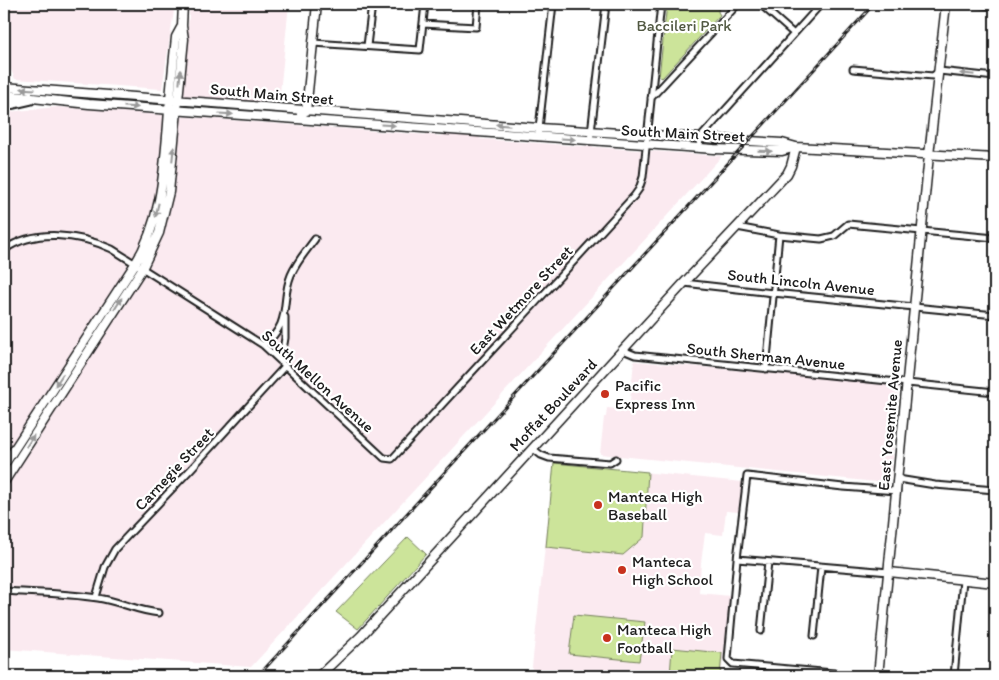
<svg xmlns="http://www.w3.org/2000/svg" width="999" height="680" viewBox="0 0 999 680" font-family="Itim,sans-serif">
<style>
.built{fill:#fbeaf0}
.green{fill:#cce49a;stroke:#74805b}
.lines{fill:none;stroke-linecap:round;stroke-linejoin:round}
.street-casing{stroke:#1c1c1c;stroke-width:9}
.secondary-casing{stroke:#1c1c1c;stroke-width:11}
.highway-casing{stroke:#1c1c1c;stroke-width:14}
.street{stroke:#fff;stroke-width:5}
.secondary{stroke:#fff;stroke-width:8}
.highway{stroke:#fff;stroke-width:10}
.rail-casing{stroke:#1c1c1c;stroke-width:3}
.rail{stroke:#fff;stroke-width:1;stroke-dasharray:4;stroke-linecap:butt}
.oneway{fill:#999}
.poi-dot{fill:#c8321e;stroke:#fff;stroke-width:2}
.labels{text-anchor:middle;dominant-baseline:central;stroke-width:4.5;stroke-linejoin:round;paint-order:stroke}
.park-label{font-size:16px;fill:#515842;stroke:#fff}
.street-label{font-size:16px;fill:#1c1c1c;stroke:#fff}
.poi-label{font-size:16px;fill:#1c1c1c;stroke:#fff;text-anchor:start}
</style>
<rect width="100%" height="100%" fill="#fff"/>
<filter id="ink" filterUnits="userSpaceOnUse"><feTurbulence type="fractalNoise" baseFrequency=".02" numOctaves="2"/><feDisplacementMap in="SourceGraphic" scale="10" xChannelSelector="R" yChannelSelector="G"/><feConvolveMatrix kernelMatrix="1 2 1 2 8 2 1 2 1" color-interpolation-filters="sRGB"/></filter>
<g filter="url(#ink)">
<path class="built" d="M4,4H175L162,89L15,79L4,55Z
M190,4H289L279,103L182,96Z
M57,107L441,136L442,133L480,136V139L722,156L251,667L4,649V119L7,112Z
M634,361L899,385L890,479L886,483L600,454L604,417H606L607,408L629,410Z
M554,463L742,482L739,512L726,511L723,535L705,533L701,563L699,593L730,596L721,676H531Z"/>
<path class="green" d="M667,4L719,5L718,12L720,15L662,78L659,77Z
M554,463L648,472L644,537L623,555L546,547Z
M408,537L426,554L358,629L336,612Z
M574,615L645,622L639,661L569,654Z
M672,648L722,653L720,676H670Z"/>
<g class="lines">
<defs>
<path id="street" d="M760,4L794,34
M975,4L995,6
M423,24L476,27L478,4
M313,43L420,50L425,4
M367,46L372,4
M853,69L933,76L939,71L995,77
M651,98L738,4
M538,137L553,4
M590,141L606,4
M699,148L700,138L821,4
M737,227L779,235L821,239L834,236L848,224L995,238
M4,250C35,228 79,234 112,249L263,345L384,458L392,459L634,196L639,189L643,177L661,4
M684,283L773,293L995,315
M263,345C293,324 280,301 291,275C297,261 307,250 315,239
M623,350L635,355L995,392
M281,362L285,338V317
M766,369L779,235
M532,448L541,455L549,458L610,463L616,459
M898,479L935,485L995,490
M737,559L889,572
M4,591C35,593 67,593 98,598C119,601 137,611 159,613
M96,597L105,567L115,549L191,469L285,366
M761,631L768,562
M814,636L821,567
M866,676L733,664L728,659L737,559L747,476L843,487L897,491
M954,676L963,580"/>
<path id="secondary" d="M4,87L539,128L782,143L796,147L995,158
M4,95L89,104L714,149L782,151L796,147
M301,114L306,111L317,4
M4,465L135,264C161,222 164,172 168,124C170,95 173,66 176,37L182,26
M4,482L142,269L159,233L169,192L184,39L182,26L183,4
M889,572L995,583
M319,676L361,636L684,283L787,174L791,166L796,147
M878,676L929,155L946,4"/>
<path id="highway" d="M4,105L30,99"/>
</defs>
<use href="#street" class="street-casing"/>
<use href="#secondary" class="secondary-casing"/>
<use href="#highway" class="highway-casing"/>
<use href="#street" class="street"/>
<use href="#secondary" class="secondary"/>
<use href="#highway" class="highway"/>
<defs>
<path id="rail" d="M258,676L874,4"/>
</defs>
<use href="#rail" class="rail-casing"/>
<use href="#rail" class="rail"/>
</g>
<defs><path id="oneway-solid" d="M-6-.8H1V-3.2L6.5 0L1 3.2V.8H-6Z" transform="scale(1.25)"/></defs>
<g class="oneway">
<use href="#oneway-solid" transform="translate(967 74) rotate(-174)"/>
<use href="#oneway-solid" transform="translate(180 77) rotate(-85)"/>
<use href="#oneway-solid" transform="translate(28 89) rotate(-176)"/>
<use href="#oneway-solid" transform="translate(131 107) rotate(4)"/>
<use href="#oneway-solid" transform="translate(226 114) rotate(4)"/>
<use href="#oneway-solid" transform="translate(388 125) rotate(4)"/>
<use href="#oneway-solid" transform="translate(503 125) rotate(-175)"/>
<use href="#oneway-solid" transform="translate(568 139) rotate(4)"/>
<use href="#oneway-solid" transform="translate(765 151) rotate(1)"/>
<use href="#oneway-solid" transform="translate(173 154) rotate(-84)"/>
<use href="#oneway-solid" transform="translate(157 210) rotate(103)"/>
<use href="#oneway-solid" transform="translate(118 304) rotate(-58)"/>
<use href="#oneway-solid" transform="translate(59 380) rotate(123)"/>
<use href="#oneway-solid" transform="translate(30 441) rotate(-57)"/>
</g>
</g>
<g class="poi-dot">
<circle cx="605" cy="394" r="5"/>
<circle cx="598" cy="505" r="5"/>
<circle cx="622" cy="570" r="5"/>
<circle cx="607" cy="638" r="5"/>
</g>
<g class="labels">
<g class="park-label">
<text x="684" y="25">Baccileri Park</text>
</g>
<g class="street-label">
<text transform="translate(272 94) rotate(5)">South Main Street</text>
<text transform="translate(683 133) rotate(3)">South Main Street</text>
<text transform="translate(801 282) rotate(6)">South Lincoln Avenue</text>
<text transform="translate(521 300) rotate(-47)">East Wetmore Street</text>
<text transform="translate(766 356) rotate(6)">South Sherman Avenue</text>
<text transform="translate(318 381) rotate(42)">South Mellon Avenue</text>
<text transform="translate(553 405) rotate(-47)">Moffat Boulevard</text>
<text transform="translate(890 415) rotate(-85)">East Yosemite Avenue</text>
<text transform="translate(174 469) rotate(-47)">Carnegie Street</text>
</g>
<g class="poi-label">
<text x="615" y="385">Pacific<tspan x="615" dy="18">Express Inn</tspan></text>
<text x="608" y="496">Manteca High<tspan x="608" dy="18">Baseball</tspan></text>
<text x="632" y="561">Manteca<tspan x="632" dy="18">High School</tspan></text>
<text x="617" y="629">Manteca High<tspan x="617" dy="18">Football</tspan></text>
</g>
</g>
<rect width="999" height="680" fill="none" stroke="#fff" stroke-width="20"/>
<rect x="10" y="10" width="979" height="660" fill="none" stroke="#1c1c1c" stroke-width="2" filter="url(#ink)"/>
</svg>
